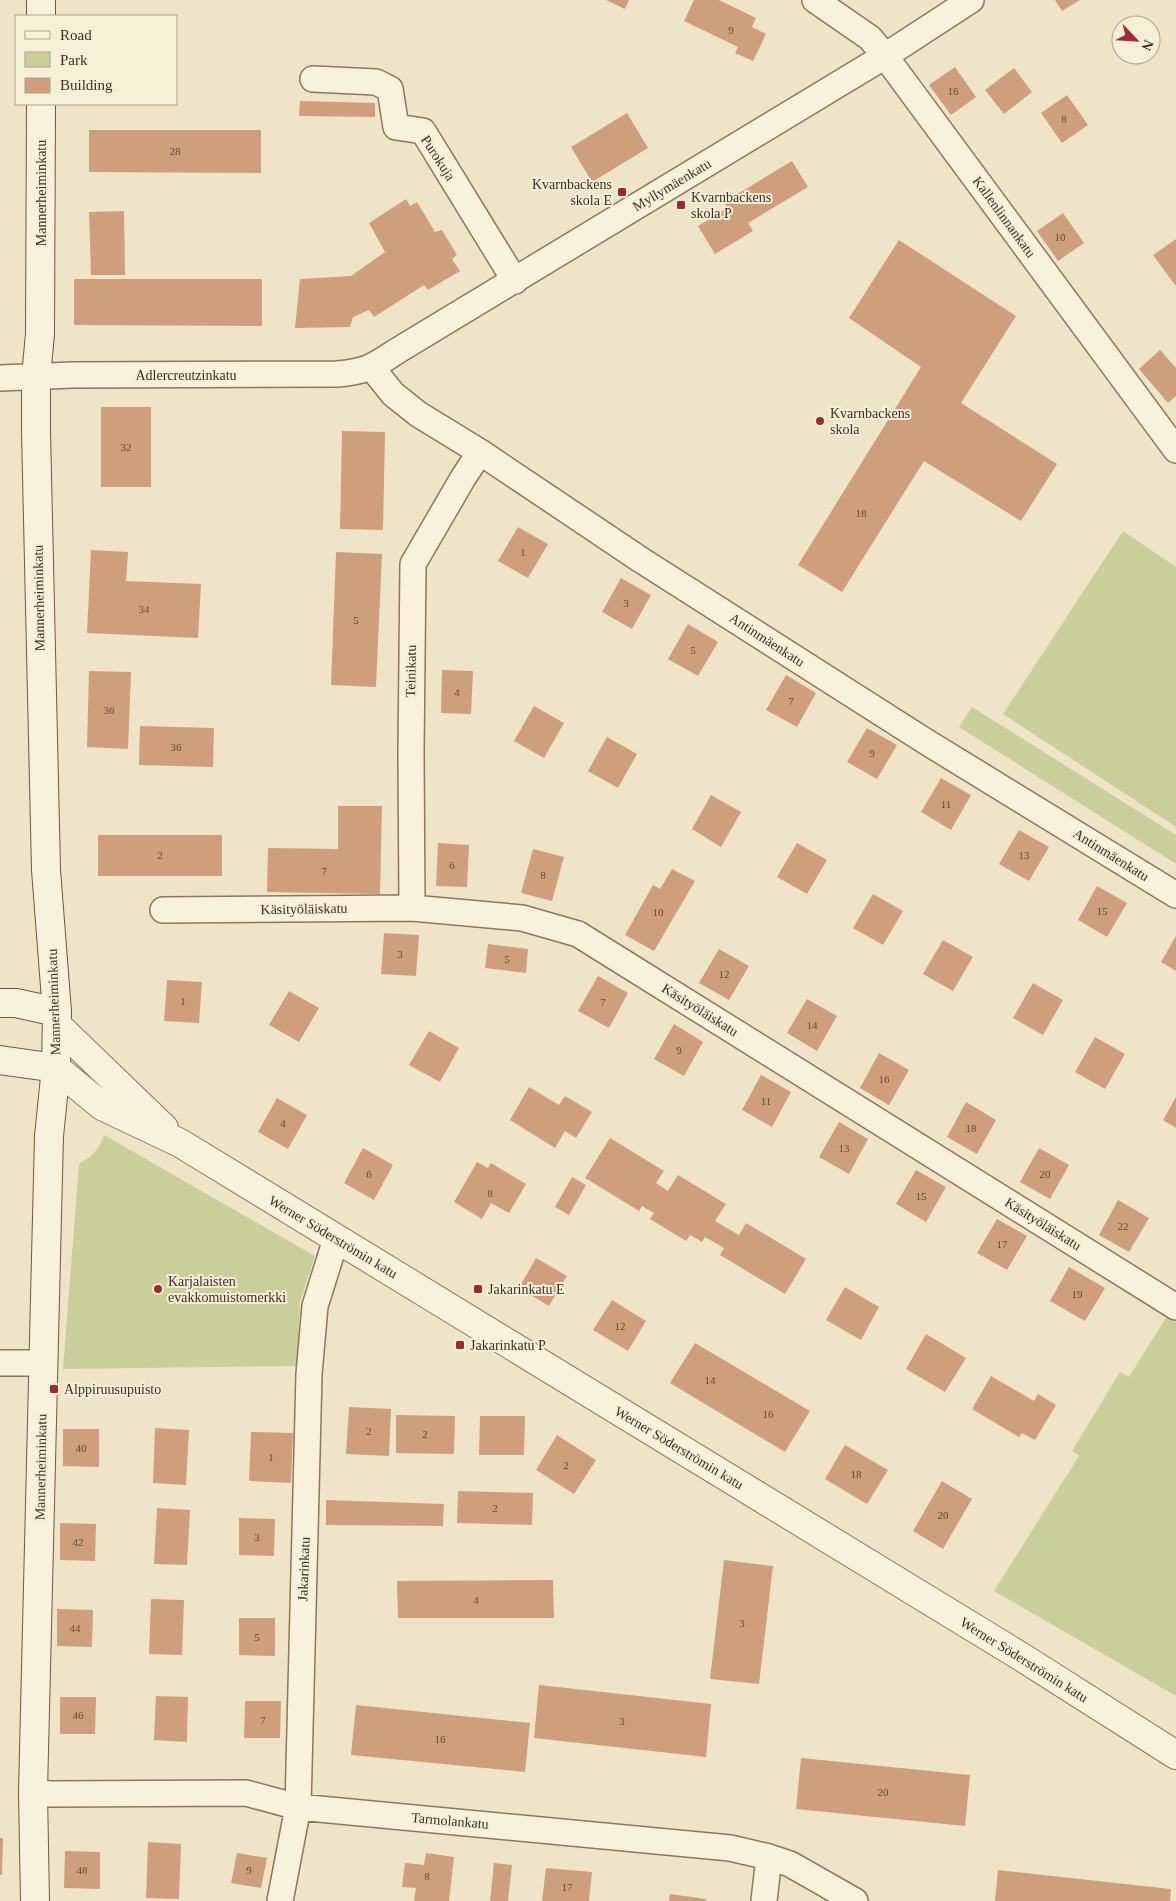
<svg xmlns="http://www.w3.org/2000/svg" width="1176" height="1901" viewBox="0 0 1176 1901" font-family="Georgia,serif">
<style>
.green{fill:#c9cf9b}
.building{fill:#cf9f7d}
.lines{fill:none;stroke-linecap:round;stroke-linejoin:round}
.minor-casing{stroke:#8d765c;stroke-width:28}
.tertiary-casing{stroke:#8d765c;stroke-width:30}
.secondary-casing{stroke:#6f573f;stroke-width:30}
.minor{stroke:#faf1dc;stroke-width:25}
.tertiary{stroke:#faf1dc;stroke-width:28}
.secondary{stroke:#faf1dc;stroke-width:28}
.poi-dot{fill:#9e2a2b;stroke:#f7eed8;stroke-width:2}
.labels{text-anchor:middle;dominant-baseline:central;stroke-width:4;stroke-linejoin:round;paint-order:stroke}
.number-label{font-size:11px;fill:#624a37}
.street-label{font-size:14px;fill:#3d2e20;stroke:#f7eed8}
.poi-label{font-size:14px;fill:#3d2e20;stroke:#f7eed8;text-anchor:start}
</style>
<rect width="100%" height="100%" fill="#f0e4c8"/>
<path class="green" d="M1123,531L1176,567V827L1003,714Z
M972,707L1176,835V864L959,727Z
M104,1135L315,1256L300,1302L297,1366L63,1369L79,1164C92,1156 99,1150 104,1135Z
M1167,1316L1176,1322V1696L994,1591L1079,1456L1072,1451L1120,1372L1129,1377Z"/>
<path class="building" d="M606,0H629L625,9Z
M694,0H719L756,18L752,27L766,34L753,61L735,53L738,47L684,21Z
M1055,0H1080L1062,11Z
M955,67L976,97L951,115L929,85Z
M1014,68L1032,92L1004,114L985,90Z
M1067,95L1088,125L1062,143L1041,113Z
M300,101L375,103V117L299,116Z
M627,113L648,148L592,182L571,147Z
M89,130H261V173L89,172Z
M792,161L808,187L748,223L753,231L715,254L698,226L727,208L724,202Z
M406,199L410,206L417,202L435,232L442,230L457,255L452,259L460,271L428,290L424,285L374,317L369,310L353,317L350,327L295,328L300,279L351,276L385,252L369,223Z
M124,211L125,275H91L89,212Z
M1063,213L1084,243L1058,261L1037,231Z
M1176,239V285H1175L1153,255Z
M899,240L1016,316L961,403L1057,464L1021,521L924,461L842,592L798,565L921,367L849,318Z
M74,279H262V326L74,325Z
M1160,350L1176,368V396L1168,403L1139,369Z
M101,407H151V487H101Z
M342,431L385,432L383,530L340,529Z
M518,527L548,544L528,578L498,561Z
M91,550L128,552L126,581L201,584L198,638L87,633Z
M336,552L382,554L376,687L331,685Z
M621,578L651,595L632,629L602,612Z
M688,624L718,642L698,676L668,659Z
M442,670L473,671L471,714L441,713Z
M89,671L131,672L128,749L87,747Z
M786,675L816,693L797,727L766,710Z
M534,706L564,723L544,758L514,741Z
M140,726L214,728L213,767L139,765Z
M867,728L897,745L877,779L847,762Z
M607,737L637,754L618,788L588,771Z
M941,778L971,795L951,830L921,812Z
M711,795L741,812L721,847L692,829Z
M338,806H382L380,894L267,892L268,848L338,849Z
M1019,830L1049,847L1029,881L999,864Z
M98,835H222V876H98Z
M438,843L469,845L467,887L436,886Z
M797,843L827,860L807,894L777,877Z
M533,849L564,857L552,901L521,893Z
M672,869L695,881L654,951L625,935L653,885L660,889Z
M1097,886L1127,903L1107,937L1078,920Z
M873,894L903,911L883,945L853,928Z
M384,933L419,935L416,976L381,974Z
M1176,936V971L1161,962Z
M943,940L973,957L953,991L923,974Z
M488,944L528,949L526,973L485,968Z
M719,949L749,966L729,1000L699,983Z
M598,976L628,993L609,1028L578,1011Z
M167,980L202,982L199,1023L164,1021Z
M1033,983L1063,1000L1043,1035L1013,1018Z
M289,991L319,1008L299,1042L269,1025Z
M807,999L837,1016L817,1051L787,1033Z
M674,1024L703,1042L684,1076L654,1059Z
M429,1031L459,1048L440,1082L409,1065Z
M1095,1037L1125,1054L1105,1089L1075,1072Z
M879,1053L909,1070L889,1105L860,1088Z
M761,1075L791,1092L772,1127L742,1110Z
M529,1087L559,1105L565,1096L592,1112L576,1138L565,1131L555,1148L510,1120Z
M1176,1097V1128L1163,1120Z
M277,1098L307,1115L288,1149L258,1132Z
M966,1102L996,1120L977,1154L947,1137Z
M839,1122L868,1139L849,1174L819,1157Z
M610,1138L664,1171L656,1183L668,1191L678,1175L726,1204L715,1221L739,1235L746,1223L806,1259L785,1294L720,1255L724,1248L705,1237L702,1242L690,1235L686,1241L650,1219L654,1213L642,1206L639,1211L585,1178Z
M363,1148L393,1165L374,1200L344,1183Z
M1039,1148L1069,1165L1050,1199L1020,1182Z
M477,1162L488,1168L491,1163L526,1184L509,1213L491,1203L482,1219L454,1202Z
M916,1170L946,1187L926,1222L896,1204Z
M572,1177L586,1185L569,1215L555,1207Z
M1118,1200L1149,1218L1129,1252L1099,1235Z
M997,1219L1027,1236L1007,1270L977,1253Z
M536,1258L567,1276L549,1306L519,1288Z
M1069,1267L1105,1288L1085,1321L1050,1301Z
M845,1287L879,1307L861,1340L826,1320Z
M612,1300L646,1321L628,1351L593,1330Z
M926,1334L966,1358L945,1392L906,1369Z
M695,1343L810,1411L785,1452L670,1383Z
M991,1376L1034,1401L1038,1394L1056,1405L1035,1440L1022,1433L1019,1437L972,1409Z
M349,1407L391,1409L389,1456L346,1454Z
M396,1415L455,1416L454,1454L396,1453Z
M480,1416H525L524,1455H479Z
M155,1428L189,1430L186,1485L153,1483Z
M63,1429H99V1467L63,1466Z
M251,1432L293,1433L291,1483L249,1481Z
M557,1435L596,1460L574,1494L536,1470Z
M845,1445L888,1470L867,1504L825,1479Z
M942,1481L972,1499L943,1549L913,1531Z
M458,1491L533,1493L532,1525L457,1523Z
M326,1500L444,1504L443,1526L326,1525Z
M157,1508L190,1510L187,1565L154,1564Z
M239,1518L275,1519L274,1556L239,1555Z
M60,1523L96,1524L95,1561L60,1560Z
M724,1560L773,1566L759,1684L710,1679Z
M553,1580L554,1618H398L397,1581Z
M151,1599L184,1600L182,1655L149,1654Z
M57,1609L93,1610L92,1647L57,1646Z
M239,1618H275V1656L239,1655Z
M539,1685L711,1704L706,1757L534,1738Z
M156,1696L188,1697L187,1742L154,1740Z
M60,1697H96L95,1734H60Z
M245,1701H281L280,1738H244Z
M356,1705L530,1723L525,1772L351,1755Z
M801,1758L970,1775L965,1826L796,1809Z
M0,1838H3L2,1875H0Z
M148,1842L181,1844L179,1899L146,1898Z
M65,1851L100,1852V1889L64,1888Z
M237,1853L267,1858L261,1888L231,1883Z
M426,1853L454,1857L449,1901H414L416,1888L402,1887L405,1863L424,1865Z
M494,1863L512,1865L508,1901H490Z
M546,1868L592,1872L589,1901H542Z
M998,1870L1171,1889L1170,1901H995Z
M670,1894L706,1899V1901H669Z"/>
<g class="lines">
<defs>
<path id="minor" d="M815,0L870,38L885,56L1176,450
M313,79L376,82L390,89L396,127L423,131L515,281
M372,368L393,394L418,414L480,452L641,560L925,741L1176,895
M0,378L72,375L337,374C365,372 373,367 397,351L885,56L971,0
M412,908L411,752L413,564L463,478L480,452
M163,910L412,908L522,918L578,934L1176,1307
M0,1363H32
M33,1792L50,1794L246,1793L298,1807L730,1848L769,1857L790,1864L855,1901
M280,1901L298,1807L309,1374L315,1306L336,1239
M764,1901L769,1857"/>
<path id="tertiary" d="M57,1025L164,1128
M56,1068L102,1106L180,1143L1020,1656L1176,1755"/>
<path id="secondary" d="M41,0V16
M0,1003H16L57,1012
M0,1060L56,1068
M35,1901L33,1792L46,1257L49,1136L56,1068L57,1012L46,870L36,431V377L40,334L41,104"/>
</defs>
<use href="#minor" class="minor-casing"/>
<use href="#tertiary" class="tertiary-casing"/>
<use href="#secondary" class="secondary-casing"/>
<use href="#minor" class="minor"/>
<use href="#tertiary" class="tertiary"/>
<use href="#secondary" class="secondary"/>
</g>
<g class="poi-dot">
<rect x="617" y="187" width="10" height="10" rx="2.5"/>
<rect x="676" y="200" width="10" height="10" rx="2.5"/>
<circle cx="820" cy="421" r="5"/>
<circle cx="158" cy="1289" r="5"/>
<rect x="473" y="1284" width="10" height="10" rx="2.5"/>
<rect x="455" y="1340" width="10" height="10" rx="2.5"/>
<rect x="49" y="1384" width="10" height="10" rx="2.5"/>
</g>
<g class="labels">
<g class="number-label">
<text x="731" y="30">9</text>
<text x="953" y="91">16</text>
<text x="1064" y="119">8</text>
<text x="175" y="151">28</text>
<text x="1060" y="237">10</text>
<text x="126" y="447">32</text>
<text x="861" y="513">18</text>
<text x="523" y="552">1</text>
<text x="626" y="603">3</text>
<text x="144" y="609">34</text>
<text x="356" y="620">5</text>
<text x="693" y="650">5</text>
<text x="457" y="692">4</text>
<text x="791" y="701">7</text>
<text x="109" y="710">36</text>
<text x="176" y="747">36</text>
<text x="872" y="753">9</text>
<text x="946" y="804">11</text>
<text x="160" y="855">2</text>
<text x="1024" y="855">13</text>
<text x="452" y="865">6</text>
<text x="324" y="871">7</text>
<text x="543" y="875">8</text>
<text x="1102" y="911">15</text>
<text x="658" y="912">10</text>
<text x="400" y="954">3</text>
<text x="507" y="959">5</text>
<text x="724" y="974">12</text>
<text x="183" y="1001">1</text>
<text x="603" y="1002">7</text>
<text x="812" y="1025">14</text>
<text x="679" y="1050">9</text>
<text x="884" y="1079">16</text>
<text x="766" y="1101">11</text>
<text x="283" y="1123">4</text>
<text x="971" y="1128">18</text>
<text x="844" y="1148">13</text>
<text x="369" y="1174">6</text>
<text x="1045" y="1174">20</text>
<text x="490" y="1193">8</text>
<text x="921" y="1196">15</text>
<text x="1123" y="1226">22</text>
<text x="1002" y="1244">17</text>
<text x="1077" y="1294">19</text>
<text x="620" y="1326">12</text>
<text x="710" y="1380">14</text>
<text x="768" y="1414">16</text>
<text x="369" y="1431">2</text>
<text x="425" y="1434">2</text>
<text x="81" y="1448">40</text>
<text x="271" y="1457">1</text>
<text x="566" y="1465">2</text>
<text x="856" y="1474">18</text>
<text x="495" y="1508">2</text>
<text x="943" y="1515">20</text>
<text x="257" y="1537">3</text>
<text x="78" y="1542">42</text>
<text x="476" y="1600">4</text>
<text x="742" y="1623">3</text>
<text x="75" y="1628">44</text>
<text x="257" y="1637">5</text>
<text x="78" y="1715">46</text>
<text x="263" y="1720">7</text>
<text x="622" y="1721">3</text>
<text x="440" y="1739">16</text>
<text x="883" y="1792">20</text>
<text x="82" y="1870">48</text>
<text x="249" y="1870">9</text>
<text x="427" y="1876">8</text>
<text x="567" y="1887">17</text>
</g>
<g class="street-label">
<text transform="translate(438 158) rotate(57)">Purokuja</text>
<text transform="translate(672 185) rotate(-31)">Myllymäenkatu</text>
<text transform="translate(41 193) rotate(-90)">Mannerheiminkatu</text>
<text transform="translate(1004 217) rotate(54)">Kallenlinnankatu</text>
<text x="186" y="375">Adlercreutzinkatu</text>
<text transform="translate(39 598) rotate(-91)">Mannerheiminkatu</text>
<text transform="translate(767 640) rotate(33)">Antinmäenkatu</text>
<text transform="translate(411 671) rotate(-89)">Teinikatu</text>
<text transform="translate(1111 855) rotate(32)">Antinmäenkatu</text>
<text transform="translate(304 909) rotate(-1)">Käsityöläiskatu</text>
<text transform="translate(54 1002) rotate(-92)">Mannerheiminkatu</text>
<text transform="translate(700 1010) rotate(32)">Käsityöläiskatu</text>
<text transform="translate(1043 1224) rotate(32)">Käsityöläiskatu</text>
<text transform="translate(333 1237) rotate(31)">Werner Söderströmin katu</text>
<text transform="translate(679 1448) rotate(31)">Werner Söderströmin katu</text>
<text transform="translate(41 1467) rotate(-89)">Mannerheiminkatu</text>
<text transform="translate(304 1569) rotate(-88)">Jakarinkatu</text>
<text transform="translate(1024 1660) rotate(32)">Werner Söderströmin katu</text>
<text transform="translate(450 1821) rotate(5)">Tarmolankatu</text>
</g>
<g class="poi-label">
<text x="612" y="184" text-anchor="end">Kvarnbackens<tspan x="612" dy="16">skola E</tspan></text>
<text x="691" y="197">Kvarnbackens<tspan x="691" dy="16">skola P</tspan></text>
<text x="830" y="413">Kvarnbackens<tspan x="830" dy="16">skola</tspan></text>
<text x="168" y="1281">Karjalaisten<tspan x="168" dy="16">evakkomuistomerkki</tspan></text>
<text x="488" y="1289">Jakarinkatu E</text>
<text x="470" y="1345">Jakarinkatu P</text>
<text x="64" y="1389">Alppiruusupuisto</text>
</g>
</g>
<rect x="15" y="15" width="162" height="90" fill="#f7eed8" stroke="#ada18e"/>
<rect x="25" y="31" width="25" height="8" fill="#faf1dc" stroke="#ada18e"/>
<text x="60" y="40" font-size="15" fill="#3d2e20">Road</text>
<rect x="25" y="52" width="25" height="15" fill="#c9cf9b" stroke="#ada18e"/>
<text x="60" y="65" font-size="15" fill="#3d2e20">Park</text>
<rect x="25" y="78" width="25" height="15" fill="#cf9f7d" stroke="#ada18e"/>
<text x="60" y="90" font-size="15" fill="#3d2e20">Building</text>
<g transform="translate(1136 40) rotate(115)"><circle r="24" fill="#f7eed8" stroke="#ada18e"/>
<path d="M0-4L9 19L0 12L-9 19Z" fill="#9e2a2b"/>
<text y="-8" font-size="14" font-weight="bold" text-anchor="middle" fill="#3d2e20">N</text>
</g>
</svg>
